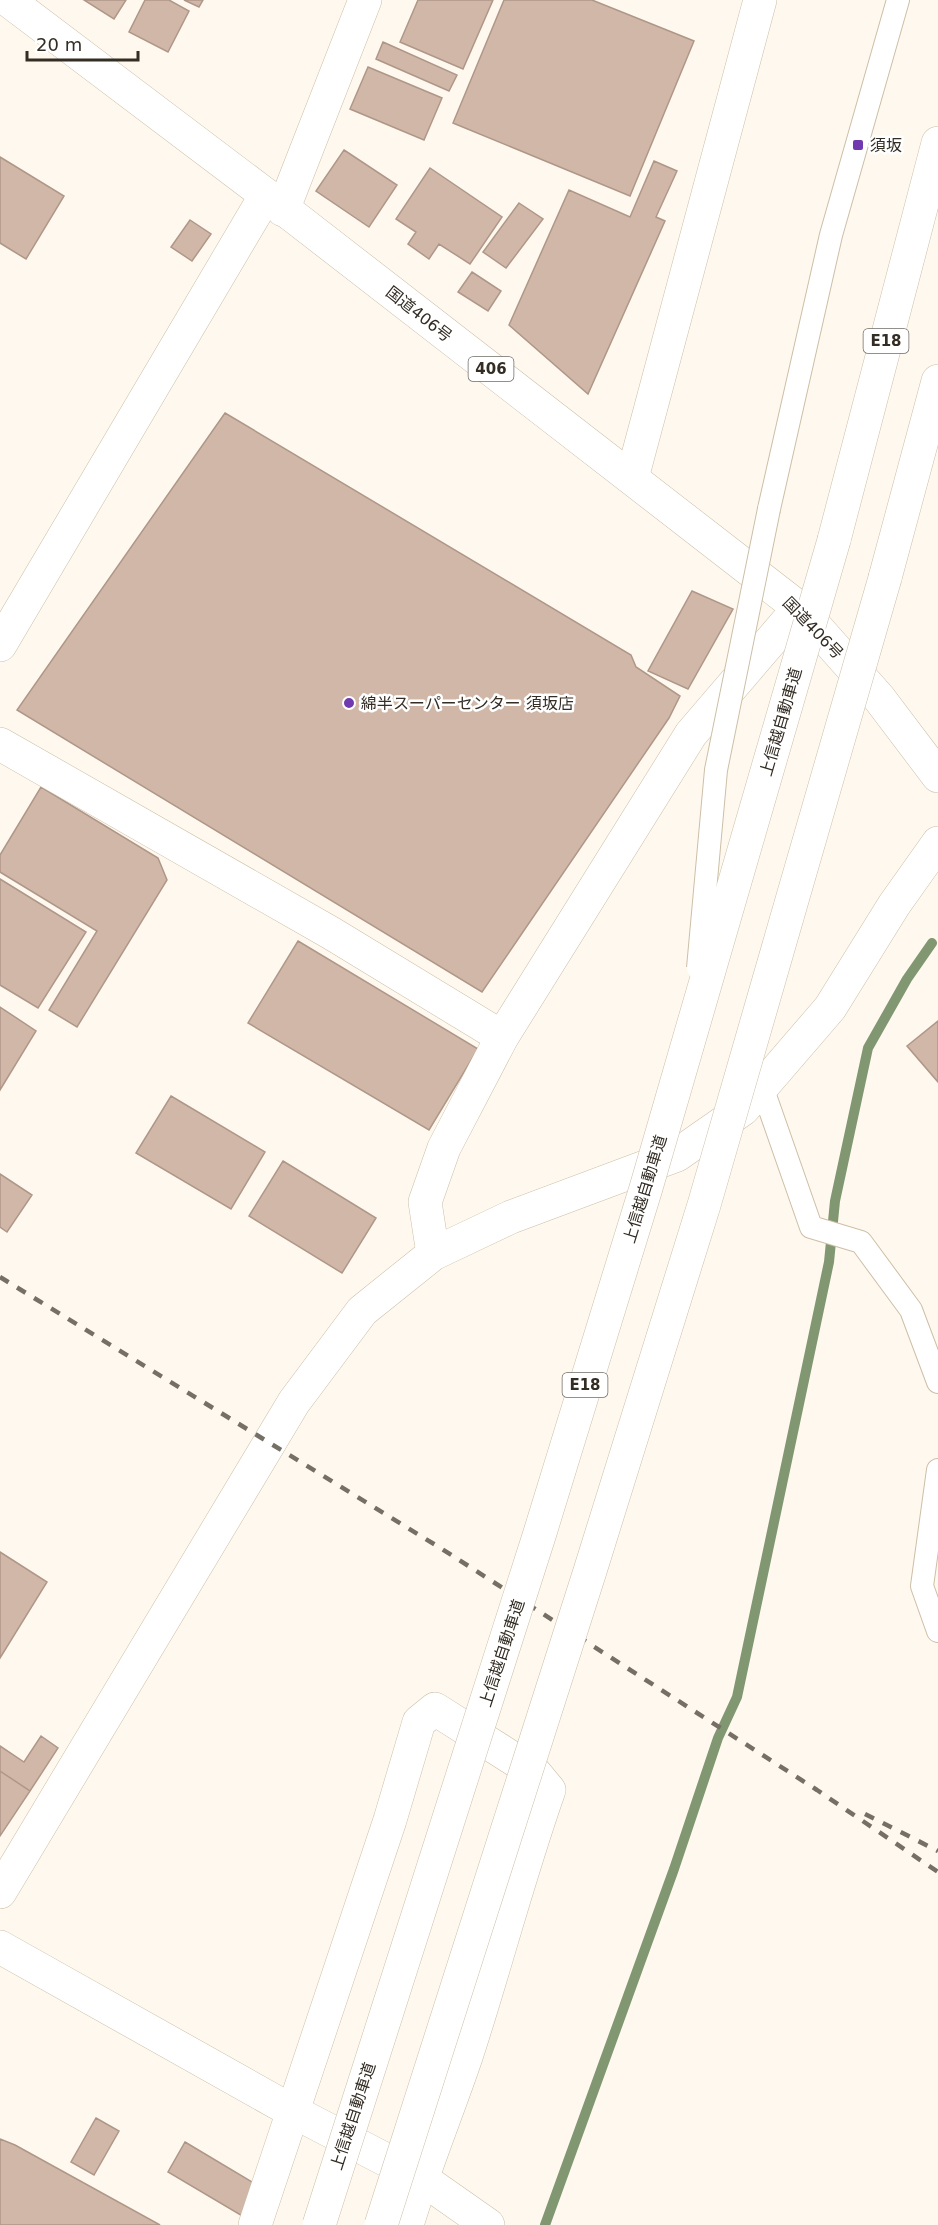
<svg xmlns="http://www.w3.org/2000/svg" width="938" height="2225" viewBox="0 0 938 2225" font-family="'DejaVu Sans','Noto Sans JP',sans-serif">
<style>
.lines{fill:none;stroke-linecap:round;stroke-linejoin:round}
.stream{stroke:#809771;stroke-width:10}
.building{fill:#d1b7a8;stroke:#af9788;stroke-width:1.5}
.lane-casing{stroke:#cdbfa7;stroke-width:24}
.street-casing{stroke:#cdbfa7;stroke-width:34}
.secondary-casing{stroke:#cdbfa7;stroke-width:34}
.highway-casing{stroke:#cdbfa7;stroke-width:34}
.lane{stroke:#fff;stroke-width:22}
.street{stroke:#fff;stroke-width:33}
.secondary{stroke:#fff;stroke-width:33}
.highway{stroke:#fff;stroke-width:33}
.rail{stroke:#756f66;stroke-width:4.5;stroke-dasharray:10 10;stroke-linecap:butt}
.lane-bridge-casing{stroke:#cdbfa7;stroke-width:24;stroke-linecap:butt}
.highway-bridge-casing{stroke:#cdbfa7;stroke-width:34;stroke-linecap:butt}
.lane-bridge{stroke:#fff;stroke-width:22}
.highway-bridge{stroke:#fff;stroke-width:33}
.poi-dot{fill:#7039b0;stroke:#fff;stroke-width:2}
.labels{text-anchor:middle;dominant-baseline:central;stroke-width:5;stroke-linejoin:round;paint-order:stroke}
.shield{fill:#fff;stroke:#706c66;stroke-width:1.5}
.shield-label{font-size:15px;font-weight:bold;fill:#332d24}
.poi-label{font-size:16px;fill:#332d24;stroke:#fff;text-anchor:start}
.street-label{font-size:16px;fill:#332d24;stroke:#fff}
</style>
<rect width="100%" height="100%" fill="#fef8ee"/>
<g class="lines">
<path class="stream" d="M545,2225L674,1869L718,1738L737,1697L829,1262L835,1201L868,1048L907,979L932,943"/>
</g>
<path class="building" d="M84,0H126L114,19Z
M145,0H169L189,11L168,52L129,32Z
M184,0H203L199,7Z
M418,0H493L463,69L400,42Z
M504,0H592L694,41L630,196L453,123Z
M383,42L457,75L449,91L376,59Z
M368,67L442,98L424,140L350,109Z
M344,150L397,185L369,227L316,191Z
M0,157L64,196L26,259L0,243Z
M654,161L677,171L656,217L665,221L588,394L509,325L569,190L630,217Z
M430,168L502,217L470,264L439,244L429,259L408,244L416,232L396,219Z
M519,203L543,219L506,268L483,252Z
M190,220L211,234L192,261L171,247Z
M472,272L501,291L488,311L458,292Z
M225,413L631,655L636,667L680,696L669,718L482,992L17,710Z
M692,591L733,609L688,689L648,671Z
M41,787L158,858L167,880L77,1027L49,1010L97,931L0,872V855Z
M0,879L86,932L38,1008L0,985Z
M298,941L478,1049L429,1130L248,1023Z
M0,1007L36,1031L0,1090Z
M938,1021V1082L907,1046Z
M171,1096L265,1152L231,1209L136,1153Z
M283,1161L376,1218L342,1273L249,1216Z
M0,1174L32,1195L7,1232L0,1227Z
M0,1552L47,1582L0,1658Z
M41,1736L58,1748L30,1791L0,1771V1746L24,1762Z
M0,1771L30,1791L0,1836Z
M96,2118L119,2131L94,2175L71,2162Z
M0,2139L15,2145L160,2225H0Z
M185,2142L262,2188L244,2217L168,2172Z"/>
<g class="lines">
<defs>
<path id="lane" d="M769,509L831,235L898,0
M762,1087L811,1227L861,1242L911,1310L938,1382
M938,1470L922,1586L938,1631"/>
<path id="street" d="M283,210L365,0
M632,478L760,0
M0,645L266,195
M0,744L331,933L502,1037
M255,2225L390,1820L419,1722L435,1709L534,1772L549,1790C518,1878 495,1968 466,2057C447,2113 424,2168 407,2225"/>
<path id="secondary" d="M433,1254L425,1202L444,1148L502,1037L691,734L799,608
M0,1892L294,1402L362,1311L433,1254L511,1217L677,1155L743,1109L830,1008L894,905L938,843
M0,1947L292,2111L421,2178L488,2225"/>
<path id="highway" d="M8,0L266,195L799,608L879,698L938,776
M834,540L938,143
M885,578L938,381"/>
</defs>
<use href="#lane" class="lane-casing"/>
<use href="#street" class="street-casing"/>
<use href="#secondary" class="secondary-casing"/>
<use href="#highway" class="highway-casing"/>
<use href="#lane" class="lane"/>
<use href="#street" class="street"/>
<use href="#secondary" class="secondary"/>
<use href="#highway" class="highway"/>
<path class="rail" d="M0,1277L442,1549L817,1790L938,1872
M865,1814L938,1851"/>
<defs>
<path id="lane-bridge" d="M698,968L716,770L769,509"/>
<path id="highway-bridge" d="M319,2225L539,1536L646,1188L834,540
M381,2225L590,1571L704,1205L885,578"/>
</defs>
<use href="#lane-bridge" class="lane-bridge-casing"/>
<use href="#highway-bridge" class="highway-bridge-casing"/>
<use href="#lane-bridge" class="lane-bridge"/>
<use href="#highway-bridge" class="highway-bridge"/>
</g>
<g class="poi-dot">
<rect x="852" y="139" width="12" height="12" rx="3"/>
<circle cx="349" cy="703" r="6"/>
</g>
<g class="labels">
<g class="shield">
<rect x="863.5" y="329" width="45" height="24" rx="4.5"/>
<rect x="468.5" y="357" width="45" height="24" rx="4.5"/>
<rect x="562.5" y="1373" width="45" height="24" rx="4.5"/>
</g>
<g class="shield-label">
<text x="886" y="341">E18</text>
<text x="491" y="369">406</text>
<text x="585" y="1385">E18</text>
</g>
<g class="poi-label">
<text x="870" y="145">須坂</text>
<text x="361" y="703">綿半スーパーセンター 須坂店</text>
</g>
<g class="street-label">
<text transform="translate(419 314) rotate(38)">国道406号</text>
<text transform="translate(813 628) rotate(46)">国道406号</text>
<text transform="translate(781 722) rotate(-74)">上信越自動車道</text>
<text transform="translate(645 1189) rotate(-73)">上信越自動車道</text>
<text transform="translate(502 1653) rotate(-72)">上信越自動車道</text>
<text transform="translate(353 2116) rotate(-72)">上信越自動車道</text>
</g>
</g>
<path d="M27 51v9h111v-9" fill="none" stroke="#332d24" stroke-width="3"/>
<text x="36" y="51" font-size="18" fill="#332d24" stroke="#ffffff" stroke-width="4.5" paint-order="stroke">20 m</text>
</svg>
